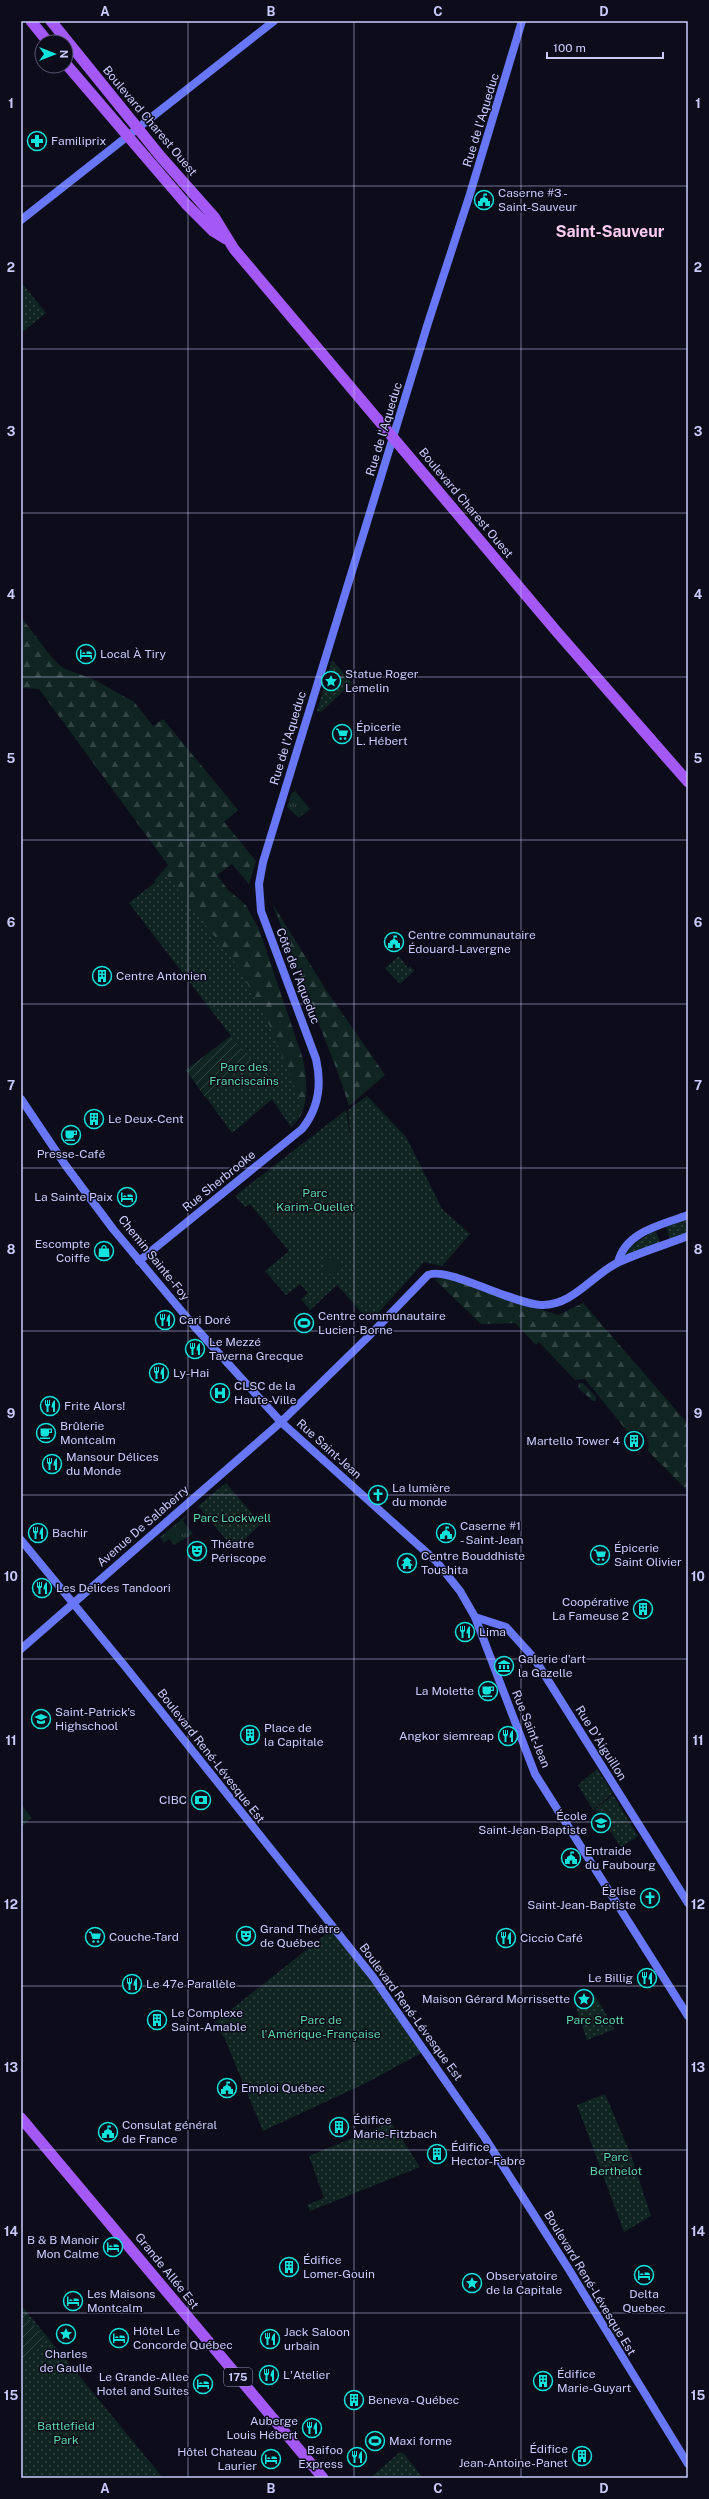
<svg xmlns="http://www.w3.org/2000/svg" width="709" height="2499" viewBox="0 0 709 2499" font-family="'Public Sans',sans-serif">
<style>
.grass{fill:url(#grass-tufts)}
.forest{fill:url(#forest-firs)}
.park{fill:url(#park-dots)}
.garden{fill:url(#garden-furrows)}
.pitch{fill:#102521}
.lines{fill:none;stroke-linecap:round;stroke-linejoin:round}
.secondary{stroke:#6777f6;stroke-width:8}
.primary{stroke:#a458f5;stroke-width:11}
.grid{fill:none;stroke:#cacbfc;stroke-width:1;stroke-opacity:0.55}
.labels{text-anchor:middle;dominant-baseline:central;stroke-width:3;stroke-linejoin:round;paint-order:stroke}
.shield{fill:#0d0c1b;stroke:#9192b8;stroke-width:1}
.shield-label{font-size:11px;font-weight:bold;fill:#cacbfc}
.street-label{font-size:12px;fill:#cacbfc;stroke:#0d0c1b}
.poi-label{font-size:12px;fill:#cacbfc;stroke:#0d0c1b;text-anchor:start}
.park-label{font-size:12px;fill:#5cd6a6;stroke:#0d0c1b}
.district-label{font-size:16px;font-weight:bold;fill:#fcccf1;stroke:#0d0c1b}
.neatline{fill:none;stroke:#cacbfc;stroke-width:1.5}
.grid-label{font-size:13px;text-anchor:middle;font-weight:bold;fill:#cacbfc}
</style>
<defs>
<pattern id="grass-tufts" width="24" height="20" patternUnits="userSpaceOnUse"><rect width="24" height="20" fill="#102521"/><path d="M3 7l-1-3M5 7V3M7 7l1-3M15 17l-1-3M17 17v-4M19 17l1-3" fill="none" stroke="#314342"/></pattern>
<pattern id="forest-firs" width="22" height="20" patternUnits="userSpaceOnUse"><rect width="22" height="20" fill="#102521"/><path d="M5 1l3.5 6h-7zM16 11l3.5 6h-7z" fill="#314342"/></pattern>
<pattern id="park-dots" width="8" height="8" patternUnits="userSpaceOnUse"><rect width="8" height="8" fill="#102521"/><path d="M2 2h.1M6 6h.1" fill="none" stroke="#314342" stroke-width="1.8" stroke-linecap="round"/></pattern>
<pattern id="garden-furrows" width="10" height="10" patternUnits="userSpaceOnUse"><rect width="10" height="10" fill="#102521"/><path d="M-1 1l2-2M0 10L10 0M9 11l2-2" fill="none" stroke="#314342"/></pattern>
</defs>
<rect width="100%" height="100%" fill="#0d0c1b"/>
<path class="grass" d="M295,791L310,809L299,818L287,807L291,794Z
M187,1515L183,1521L193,1534L174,1545L169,1539L164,1543L160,1537Z"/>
<path class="forest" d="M21,617L53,659L63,668L95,680L134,702L153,726L163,719L238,810L224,822L256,861L249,884L232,864L217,875L228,890L245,904L259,929L303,1059C307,1081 311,1111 291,1127L295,1121H287L272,1099L232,1133L265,1084L164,885L154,881L168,865L39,689L21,688Z
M272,903L326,990L385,1075L349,1106L338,1073Z
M440,1278H448L558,1315L583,1303L688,1424V1491L648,1451C651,1436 643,1427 627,1431L585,1379L575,1380L539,1342L536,1345L515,1323L481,1324L435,1280Z
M579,1383H583L596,1397V1401H593L578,1388Z"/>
<path class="park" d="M21,282L46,313L21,333Z
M332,660L352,683L321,712L317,711Z
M166,874L239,968L272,1030L301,1103L291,1127L272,1099L232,1133L186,1070L231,1036L129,903Z
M399,956L408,968L410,966L414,971L400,984L385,968Z
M367,1096L406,1137L442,1209L470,1234L442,1266L424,1262L370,1322L337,1285L310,1310L301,1299L308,1293L300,1284L286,1295L265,1271L289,1251L250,1204L245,1207L235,1196L346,1110L351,1141L348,1110Z
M688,1219V1232L670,1239L666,1227Z
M656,1231L660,1243L624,1257C630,1244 643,1237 656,1231Z
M226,1483L261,1524L234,1549L198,1506Z
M597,1769L613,1793L593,1810L578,1785Z
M613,1795L638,1836L621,1847L595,1809Z
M335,1927L425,2051L366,2083L263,2131L224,2037L213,2024Z
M594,1994L615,2029L587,2040L576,2007L589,2001Z
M605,2094L631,2155L651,2216L624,2232L577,2105Z
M391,2122L420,2167L310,2211L307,2205L324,2198L309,2156Z
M21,2305L163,2478H21Z
M400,2452L404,2454L423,2478H370Z"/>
<path class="garden" d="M231,1036L250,1061L205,1097L186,1070Z
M21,2309L47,2340L21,2362Z"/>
<path class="pitch" d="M323 1266a8 8 0 1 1 16 0a8 8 0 1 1-16 0Z
M21,1804L32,1818L21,1827Z"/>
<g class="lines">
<path class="secondary" d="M21,220L274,21
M21,1099L66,1166L113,1229L194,1326L281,1422L436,1561L460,1591L475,1617L535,1774L688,2016
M139,1261L302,1129C319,1108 322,1085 316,1059L261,911L259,884L263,862L428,323L470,194L522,21
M618,1262C626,1231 662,1225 688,1215
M21,1540L124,1665L373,1977L485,2138L568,2268L688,2464
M475,1617L506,1627L534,1658L688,1903
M21,1649L281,1422L369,1336L428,1275C446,1266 513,1304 541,1305C573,1306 593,1274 619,1262C641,1252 665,1245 688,1236"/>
<path class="primary" d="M31,21L48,42
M51,21L161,157L215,218L234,249L557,632L688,782
M66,64L186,204L213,231L226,239
M21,2118L323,2478"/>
</g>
<path class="grid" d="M188,21V2478M354,21V2478M521,21V2478M21,186H688M21,349H688M21,513H688M21,677H688M21,840H688M21,1004H688M21,1168H688M21,1331H688M21,1495H688M21,1659H688M21,1822H688M21,1986H688M21,2150H688M21,2313H688"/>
<defs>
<symbol id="pharmacy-ring" viewBox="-11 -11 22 22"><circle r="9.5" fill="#0d0c1b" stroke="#0ee4db" stroke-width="1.5"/><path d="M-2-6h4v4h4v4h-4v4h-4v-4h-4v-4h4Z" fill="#0ee4db"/></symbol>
<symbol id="civic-ring" viewBox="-11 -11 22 22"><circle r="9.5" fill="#0d0c1b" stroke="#0ee4db" stroke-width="1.5"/><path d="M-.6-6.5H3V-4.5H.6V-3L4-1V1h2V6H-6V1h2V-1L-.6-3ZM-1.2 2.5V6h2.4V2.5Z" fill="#0ee4db"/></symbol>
<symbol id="hotel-ring" viewBox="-11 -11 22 22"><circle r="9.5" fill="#0d0c1b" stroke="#0ee4db" stroke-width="1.5"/><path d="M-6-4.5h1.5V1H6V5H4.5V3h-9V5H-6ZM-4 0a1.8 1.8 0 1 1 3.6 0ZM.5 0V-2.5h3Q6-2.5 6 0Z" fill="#0ee4db"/></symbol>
<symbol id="sight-ring" viewBox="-11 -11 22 22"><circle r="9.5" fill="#0d0c1b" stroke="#0ee4db" stroke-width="1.5"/><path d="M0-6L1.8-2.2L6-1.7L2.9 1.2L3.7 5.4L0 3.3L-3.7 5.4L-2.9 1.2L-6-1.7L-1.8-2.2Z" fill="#0ee4db"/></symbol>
<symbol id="supermarket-ring" viewBox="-11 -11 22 22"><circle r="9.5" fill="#0d0c1b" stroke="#0ee4db" stroke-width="1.5"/><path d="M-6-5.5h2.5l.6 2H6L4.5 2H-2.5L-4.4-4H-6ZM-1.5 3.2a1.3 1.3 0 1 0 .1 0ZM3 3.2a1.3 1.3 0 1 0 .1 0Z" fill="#0ee4db"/></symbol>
<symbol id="building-ring" viewBox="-11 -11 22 22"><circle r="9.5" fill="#0d0c1b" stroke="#0ee4db" stroke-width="1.5"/><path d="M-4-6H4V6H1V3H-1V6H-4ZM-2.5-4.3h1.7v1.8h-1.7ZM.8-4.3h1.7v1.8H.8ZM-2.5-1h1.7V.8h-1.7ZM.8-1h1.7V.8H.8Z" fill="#0ee4db"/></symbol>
<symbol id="cafe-ring" viewBox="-11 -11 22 22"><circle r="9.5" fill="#0d0c1b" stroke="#0ee4db" stroke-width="1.5"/><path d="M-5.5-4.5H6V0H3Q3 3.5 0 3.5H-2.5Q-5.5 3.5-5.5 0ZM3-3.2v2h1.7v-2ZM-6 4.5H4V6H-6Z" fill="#0ee4db"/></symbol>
<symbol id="shop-ring" viewBox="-11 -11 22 22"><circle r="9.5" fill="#0d0c1b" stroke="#0ee4db" stroke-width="1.5"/><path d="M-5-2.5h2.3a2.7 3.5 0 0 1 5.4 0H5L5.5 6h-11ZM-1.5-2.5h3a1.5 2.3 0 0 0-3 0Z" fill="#0ee4db"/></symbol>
<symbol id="restaurant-ring" viewBox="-11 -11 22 22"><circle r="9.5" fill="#0d0c1b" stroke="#0ee4db" stroke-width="1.5"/><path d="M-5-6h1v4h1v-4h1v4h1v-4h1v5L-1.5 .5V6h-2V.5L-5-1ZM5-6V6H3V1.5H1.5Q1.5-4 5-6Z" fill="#0ee4db"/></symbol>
<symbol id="stadium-ring" viewBox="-11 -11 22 22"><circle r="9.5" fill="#0d0c1b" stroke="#0ee4db" stroke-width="1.5"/><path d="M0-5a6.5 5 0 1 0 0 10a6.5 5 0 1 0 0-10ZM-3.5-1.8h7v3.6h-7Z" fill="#0ee4db"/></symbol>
<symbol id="hospital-ring" viewBox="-11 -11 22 22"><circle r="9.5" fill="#0d0c1b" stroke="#0ee4db" stroke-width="1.5"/><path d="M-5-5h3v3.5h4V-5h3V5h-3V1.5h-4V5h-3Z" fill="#0ee4db"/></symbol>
<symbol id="church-ring" viewBox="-11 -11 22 22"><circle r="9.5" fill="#0d0c1b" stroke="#0ee4db" stroke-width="1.5"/><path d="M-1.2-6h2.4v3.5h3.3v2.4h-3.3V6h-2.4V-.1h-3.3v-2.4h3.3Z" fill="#0ee4db"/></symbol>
<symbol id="theatre-ring" viewBox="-11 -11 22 22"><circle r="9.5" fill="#0d0c1b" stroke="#0ee4db" stroke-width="1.5"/><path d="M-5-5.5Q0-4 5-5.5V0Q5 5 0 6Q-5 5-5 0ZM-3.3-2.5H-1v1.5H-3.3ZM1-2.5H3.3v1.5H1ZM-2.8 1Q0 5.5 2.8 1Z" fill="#0ee4db"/></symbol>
<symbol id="temple-ring" viewBox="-11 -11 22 22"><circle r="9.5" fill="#0d0c1b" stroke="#0ee4db" stroke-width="1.5"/><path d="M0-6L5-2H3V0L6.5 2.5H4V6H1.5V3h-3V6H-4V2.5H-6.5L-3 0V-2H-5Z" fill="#0ee4db"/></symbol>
<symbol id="museum-ring" viewBox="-11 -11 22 22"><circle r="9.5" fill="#0d0c1b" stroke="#0ee4db" stroke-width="1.5"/><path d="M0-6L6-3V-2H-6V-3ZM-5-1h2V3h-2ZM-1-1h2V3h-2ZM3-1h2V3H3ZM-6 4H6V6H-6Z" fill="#0ee4db"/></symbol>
<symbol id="school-ring" viewBox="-11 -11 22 22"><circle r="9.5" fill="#0d0c1b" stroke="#0ee4db" stroke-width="1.5"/><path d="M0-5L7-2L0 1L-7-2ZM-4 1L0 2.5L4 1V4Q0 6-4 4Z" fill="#0ee4db"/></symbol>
<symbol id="bank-ring" viewBox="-11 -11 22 22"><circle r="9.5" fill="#0d0c1b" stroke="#0ee4db" stroke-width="1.5"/><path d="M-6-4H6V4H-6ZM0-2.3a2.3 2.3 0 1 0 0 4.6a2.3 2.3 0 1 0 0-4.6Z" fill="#0ee4db"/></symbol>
</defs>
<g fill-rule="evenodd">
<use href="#pharmacy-ring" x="26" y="130" width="22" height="22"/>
<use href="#civic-ring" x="473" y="189" width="22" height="22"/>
<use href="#hotel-ring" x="75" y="643" width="22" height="22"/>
<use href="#sight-ring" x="320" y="670" width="22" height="22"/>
<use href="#supermarket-ring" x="331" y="723" width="22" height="22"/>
<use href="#civic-ring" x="383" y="931" width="22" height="22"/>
<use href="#building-ring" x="91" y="965" width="22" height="22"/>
<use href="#building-ring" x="83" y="1108" width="22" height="22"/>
<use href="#cafe-ring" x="60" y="1124" width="22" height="22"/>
<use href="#hotel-ring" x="116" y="1186" width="22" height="22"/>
<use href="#shop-ring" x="93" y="1240" width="22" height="22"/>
<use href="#restaurant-ring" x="154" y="1309" width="22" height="22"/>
<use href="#stadium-ring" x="293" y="1312" width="22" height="22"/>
<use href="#restaurant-ring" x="184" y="1338" width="22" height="22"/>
<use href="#restaurant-ring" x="148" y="1362" width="22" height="22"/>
<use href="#hospital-ring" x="209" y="1382" width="22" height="22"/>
<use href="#restaurant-ring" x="39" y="1395" width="22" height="22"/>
<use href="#cafe-ring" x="35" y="1422" width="22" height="22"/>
<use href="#building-ring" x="623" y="1430" width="22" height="22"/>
<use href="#restaurant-ring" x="41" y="1453" width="22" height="22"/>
<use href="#church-ring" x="367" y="1484" width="22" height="22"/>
<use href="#restaurant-ring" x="27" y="1522" width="22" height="22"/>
<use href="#civic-ring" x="435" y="1522" width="22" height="22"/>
<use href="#theatre-ring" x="186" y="1540" width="22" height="22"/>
<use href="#supermarket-ring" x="589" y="1544" width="22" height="22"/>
<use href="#temple-ring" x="396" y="1552" width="22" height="22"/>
<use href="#restaurant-ring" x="31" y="1577" width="22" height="22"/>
<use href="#building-ring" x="632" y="1598" width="22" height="22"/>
<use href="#restaurant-ring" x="454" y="1621" width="22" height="22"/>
<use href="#museum-ring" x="493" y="1655" width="22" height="22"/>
<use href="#cafe-ring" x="477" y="1680" width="22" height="22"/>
<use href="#school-ring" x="30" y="1708" width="22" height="22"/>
<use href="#building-ring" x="239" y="1724" width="22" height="22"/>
<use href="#restaurant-ring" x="497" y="1725" width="22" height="22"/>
<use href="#bank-ring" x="190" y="1789" width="22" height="22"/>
<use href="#school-ring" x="590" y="1812" width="22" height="22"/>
<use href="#civic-ring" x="560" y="1847" width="22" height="22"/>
<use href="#church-ring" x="639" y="1887" width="22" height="22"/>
<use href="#theatre-ring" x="235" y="1925" width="22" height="22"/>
<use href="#supermarket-ring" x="84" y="1926" width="22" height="22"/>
<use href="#restaurant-ring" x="495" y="1927" width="22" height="22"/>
<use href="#restaurant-ring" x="636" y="1967" width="22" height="22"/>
<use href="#restaurant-ring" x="121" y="1973" width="22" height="22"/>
<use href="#sight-ring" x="573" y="1988" width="22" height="22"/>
<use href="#building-ring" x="146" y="2009" width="22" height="22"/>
<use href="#civic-ring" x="216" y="2077" width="22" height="22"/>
<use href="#building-ring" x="328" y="2116" width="22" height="22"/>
<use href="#civic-ring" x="97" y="2121" width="22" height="22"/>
<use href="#building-ring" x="426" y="2143" width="22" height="22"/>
<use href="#hotel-ring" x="102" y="2236" width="22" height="22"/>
<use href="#building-ring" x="278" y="2256" width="22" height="22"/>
<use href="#hotel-ring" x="633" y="2264" width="22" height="22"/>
<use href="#sight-ring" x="461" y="2272" width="22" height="22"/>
<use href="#hotel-ring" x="62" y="2290" width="22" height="22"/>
<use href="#sight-ring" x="55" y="2323" width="22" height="22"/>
<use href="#hotel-ring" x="108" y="2327" width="22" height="22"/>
<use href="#restaurant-ring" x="259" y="2328" width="22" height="22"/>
<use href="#restaurant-ring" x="258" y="2364" width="22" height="22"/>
<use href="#building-ring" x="532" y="2370" width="22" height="22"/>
<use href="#hotel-ring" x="192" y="2373" width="22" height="22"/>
<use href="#building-ring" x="343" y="2389" width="22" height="22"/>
<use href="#restaurant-ring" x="301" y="2417" width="22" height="22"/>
<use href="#stadium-ring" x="364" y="2430" width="22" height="22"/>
<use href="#building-ring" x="571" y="2445" width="22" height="22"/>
<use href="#restaurant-ring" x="346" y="2446" width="22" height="22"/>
<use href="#hotel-ring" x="260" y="2448" width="22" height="22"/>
</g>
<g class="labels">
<rect class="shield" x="224" y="2368" width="28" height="18" rx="3"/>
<g class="shield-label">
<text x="238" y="2377">175</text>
</g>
<g class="street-label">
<text transform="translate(481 120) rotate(-73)">Rue de l'Aqueduc</text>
<text transform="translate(150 121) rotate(50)">Boulevard Charest Ouest</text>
<text transform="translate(384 429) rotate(-73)">Rue de l'Aqueduc</text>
<text transform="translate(466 503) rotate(50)">Boulevard Charest Ouest</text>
<text transform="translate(288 738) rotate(-73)">Rue de l'Aqueduc</text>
<text transform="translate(298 976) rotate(69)">Côte de l'Aqueduc</text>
<text transform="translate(219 1181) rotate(-39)">Rue Sherbrooke</text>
<text transform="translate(154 1258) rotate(51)">Chemin Sainte-Foy</text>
<text transform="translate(329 1449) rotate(42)">Rue Saint-Jean</text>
<text transform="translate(143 1526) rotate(-41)">Avenue De Salaberry</text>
<text transform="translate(531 1729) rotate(68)">Rue Saint-Jean</text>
<text transform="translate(601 1743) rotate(58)">Rue D'Aiguillon</text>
<text transform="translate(211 1756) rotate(52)">Boulevard René-Lévesque Est</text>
<text transform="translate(411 2012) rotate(54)">Boulevard René-Lévesque Est</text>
<text transform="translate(167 2271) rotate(51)">Grande Allée Est</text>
<text transform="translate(590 2283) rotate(59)">Boulevard René-Lévesque Est</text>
</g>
<g class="poi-label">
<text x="51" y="141">Familiprix</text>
<text x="498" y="193">Caserne #3 -<tspan x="498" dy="14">Saint-Sauveur</tspan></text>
<text x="100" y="654">Local À Tiry</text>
<text x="345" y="674">Statue Roger<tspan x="345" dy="14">Lemelin</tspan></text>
<text x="356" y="727">Épicerie<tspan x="356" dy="14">L. Hébert</tspan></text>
<text x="408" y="935">Centre communautaire<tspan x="408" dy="14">Édouard-Lavergne</tspan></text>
<text x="116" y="976">Centre Antonien</text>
<text x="108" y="1119">Le Deux-Cent</text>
<text x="71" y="1154" text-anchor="middle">Presse-Café</text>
<text x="113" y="1197" text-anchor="end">La Sainte Paix</text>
<text x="90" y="1244" text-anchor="end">Escompte<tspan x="90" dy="14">Coiffe</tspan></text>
<text x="318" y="1316">Centre communautaire<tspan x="318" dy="14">Lucien-Borne</tspan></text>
<text x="179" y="1320">Cari Doré</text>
<text x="209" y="1342">Le Mezzé<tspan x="209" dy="14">Taverna Grecque</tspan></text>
<text x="173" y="1373">Ly-Hai</text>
<text x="234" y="1386">CLSC de la<tspan x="234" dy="14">Haute-Ville</tspan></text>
<text x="64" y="1406">Frite Alors!</text>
<text x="60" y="1426">Brûlerie<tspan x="60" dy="14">Montcalm</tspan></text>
<text x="620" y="1441" text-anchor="end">Martello Tower 4</text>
<text x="66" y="1457">Mansour Délices<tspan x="66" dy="14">du Monde</tspan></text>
<text x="392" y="1488">La lumière<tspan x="392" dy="14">du monde</tspan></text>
<text x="460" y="1526">Caserne #1<tspan x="460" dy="14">- Saint-Jean</tspan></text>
<text x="52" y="1533">Bachir</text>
<text x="211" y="1544">Théatre<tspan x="211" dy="14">Périscope</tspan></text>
<text x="614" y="1548">Épicerie<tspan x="614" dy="14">Saint Olivier</tspan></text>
<text x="421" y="1556">Centre Bouddhiste<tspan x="421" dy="14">Toushita</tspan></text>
<text x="56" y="1588">Les Delices Tandoori</text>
<text x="629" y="1602" text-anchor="end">Coopérative<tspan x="629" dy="14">La Fameuse 2</tspan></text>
<text x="479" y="1632">Lima</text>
<text x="518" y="1659">Galerie d'art<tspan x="518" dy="14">la Gazelle</tspan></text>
<text x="474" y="1691" text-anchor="end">La Molette</text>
<text x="55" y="1712">Saint-Patrick's<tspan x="55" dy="14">Highschool</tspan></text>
<text x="264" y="1728">Place de<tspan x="264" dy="14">la Capitale</tspan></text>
<text x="494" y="1736" text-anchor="end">Angkor siemreap</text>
<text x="187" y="1800" text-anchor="end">CIBC</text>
<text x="587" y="1816" text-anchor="end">École<tspan x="587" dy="14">Saint-Jean-Baptiste</tspan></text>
<text x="585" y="1851">Entraide<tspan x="585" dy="14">du Faubourg</tspan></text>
<text x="636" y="1891" text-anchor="end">Église<tspan x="636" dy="14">Saint-Jean-Baptiste</tspan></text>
<text x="260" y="1929">Grand Théâtre<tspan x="260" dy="14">de Québec</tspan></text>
<text x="109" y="1937">Couche-Tard</text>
<text x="520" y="1938">Ciccio Café</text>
<text x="633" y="1978" text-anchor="end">Le Billig</text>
<text x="146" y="1984">Le 47e Parallèle</text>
<text x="570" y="1999" text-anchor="end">Maison Gérard Morrissette</text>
<text x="171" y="2013">Le Complexe<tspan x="171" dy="14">Saint-Amable</tspan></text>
<text x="241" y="2088">Emploi Québec</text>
<text x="353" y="2120">Édifice<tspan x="353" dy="14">Marie-Fitzbach</tspan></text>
<text x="122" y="2125">Consulat général<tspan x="122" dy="14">de France</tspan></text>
<text x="451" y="2147">Édifice<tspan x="451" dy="14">Hector-Fabre</tspan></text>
<text x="99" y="2240" text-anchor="end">B &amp; B Manoir<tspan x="99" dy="14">Mon Calme</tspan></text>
<text x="303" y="2260">Édifice<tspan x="303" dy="14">Lomer-Gouin</tspan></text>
<text x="486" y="2276">Observatoire<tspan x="486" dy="14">de la Capitale</tspan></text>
<text x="87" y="2294">Les Maisons<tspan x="87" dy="14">Montcalm</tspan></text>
<text x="644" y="2294" text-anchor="middle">Delta<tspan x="644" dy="14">Quebec</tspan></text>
<text x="133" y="2331">Hôtel Le<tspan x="133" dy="14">Concorde Québec</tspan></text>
<text x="284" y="2332">Jack Saloon<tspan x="284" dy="14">urbain</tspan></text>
<text x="66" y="2354" text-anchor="middle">Charles<tspan x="66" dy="14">de Gaulle</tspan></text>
<text x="557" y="2374">Édifice<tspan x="557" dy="14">Marie-Guyart</tspan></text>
<text x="283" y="2375">L'Atelier</text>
<text x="189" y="2377" text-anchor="end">Le Grande-Allee<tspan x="189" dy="14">Hotel and Suites</tspan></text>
<text x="368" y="2400">Beneva - Québec</text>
<text x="298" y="2421" text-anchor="end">Auberge<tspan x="298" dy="14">Louis Hébert</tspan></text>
<text x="389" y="2441">Maxi forme</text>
<text x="568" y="2449" text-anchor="end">Édifice<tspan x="568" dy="14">Jean-Antoine-Panet</tspan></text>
<text x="343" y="2450" text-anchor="end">Baifoo<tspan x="343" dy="14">Express</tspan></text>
<text x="257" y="2452" text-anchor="end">Hôtel Chateau<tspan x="257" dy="14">Laurier</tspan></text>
</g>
<g class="park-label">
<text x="244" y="1067">Parc des<tspan x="244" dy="14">Franciscains</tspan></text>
<text x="315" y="1193">Parc<tspan x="315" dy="14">Karim-Ouellet</tspan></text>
<text x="232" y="1518">Parc Lockwell</text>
<text x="321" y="2020">Parc de<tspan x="321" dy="14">l'Amérique-Française</tspan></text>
<text x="595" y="2020">Parc Scott</text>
<text x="616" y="2157">Parc<tspan x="616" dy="14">Berthelot</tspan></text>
<text x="66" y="2426">Battlefield<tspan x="66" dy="14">Park</tspan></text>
</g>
<g class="district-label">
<text x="610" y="231">Saint-Sauveur</text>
</g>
</g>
<rect width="709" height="2499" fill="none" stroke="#0d0c1b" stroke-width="44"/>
<g transform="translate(54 54) rotate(90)"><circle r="19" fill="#0d0c1b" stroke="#595875"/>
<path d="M0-3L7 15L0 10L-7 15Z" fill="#0ee4db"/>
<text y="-6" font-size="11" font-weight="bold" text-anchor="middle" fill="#cacbfc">N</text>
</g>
<path d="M547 52v6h116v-6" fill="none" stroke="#cacbfc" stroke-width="2"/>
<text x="553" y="52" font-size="12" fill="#cacbfc" stroke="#0d0c1b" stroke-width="3" paint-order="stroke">100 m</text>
<rect x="22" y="22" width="665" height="2455" class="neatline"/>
<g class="grid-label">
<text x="105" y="16">A</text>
<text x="271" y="16">B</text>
<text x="438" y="16">C</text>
<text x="604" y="16">D</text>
<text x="11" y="108">1</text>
<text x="698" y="108">1</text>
<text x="11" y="272">2</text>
<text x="698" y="272">2</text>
<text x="11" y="436">3</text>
<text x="698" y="436">3</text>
<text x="11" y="599">4</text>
<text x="698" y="599">4</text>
<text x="11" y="763">5</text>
<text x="698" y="763">5</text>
<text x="11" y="927">6</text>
<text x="698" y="927">6</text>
<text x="11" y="1090">7</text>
<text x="698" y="1090">7</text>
<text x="11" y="1254">8</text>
<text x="698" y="1254">8</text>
<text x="11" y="1418">9</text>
<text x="698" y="1418">9</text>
<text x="11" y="1581">10</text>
<text x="698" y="1581">10</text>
<text x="11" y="1745">11</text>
<text x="698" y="1745">11</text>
<text x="11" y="1909">12</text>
<text x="698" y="1909">12</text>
<text x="11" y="2072">13</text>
<text x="698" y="2072">13</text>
<text x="11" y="2236">14</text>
<text x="698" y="2236">14</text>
<text x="11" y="2400">15</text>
<text x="698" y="2400">15</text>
<text x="105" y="2493">A</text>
<text x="271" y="2493">B</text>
<text x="438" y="2493">C</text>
<text x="604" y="2493">D</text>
</g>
</svg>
